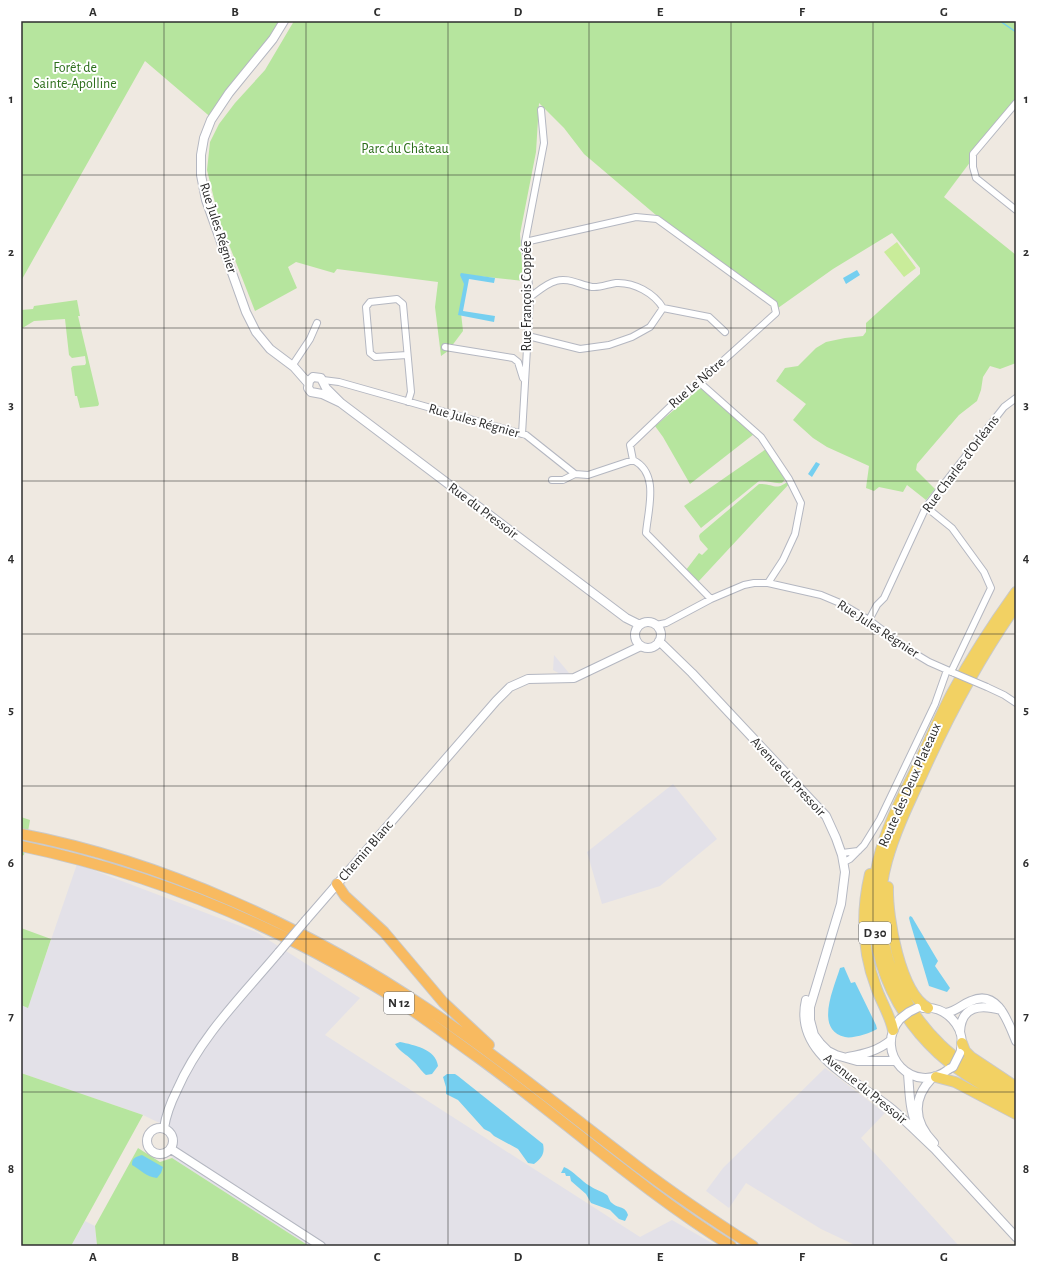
<svg xmlns="http://www.w3.org/2000/svg" width="1037" height="1267" viewBox="0 0 1037 1267" font-family="'Alegreya Sans',sans-serif">
<style>
.industrial{fill:#e3e1e8}
.green{fill:#b6e59e}
.pitch{fill:#c9ec9a}
.water{fill:#75cff0}
.lines{fill:none;stroke-linecap:round;stroke-linejoin:round}
.stream{stroke:#75cff0;stroke-width:1.5}
.minor-casing{stroke:#b4b7c1;stroke-width:8}
.tertiary-casing{stroke:#b4b7c1;stroke-width:10}
.primary-casing{stroke:#c9c9c9;stroke-width:12}
.trunk-casing{stroke:#c9c9c9;stroke-width:12}
.minor{stroke:#fff;stroke-width:6}
.tertiary{stroke:#fff;stroke-width:8}
.primary{stroke:#f2d163;stroke-width:10}
.trunk{stroke:#f8ba60;stroke-width:10}
.minor-bridge-casing{stroke:#b4b7c1;stroke-width:8;stroke-linecap:butt}
.tertiary-bridge-casing{stroke:#b4b7c1;stroke-width:10;stroke-linecap:butt}
.minor-bridge{stroke:#fff;stroke-width:6}
.tertiary-bridge{stroke:#fff;stroke-width:8}
.grid{fill:none;stroke:#2e2e2e;stroke-width:1;stroke-opacity:0.55}
.labels{text-anchor:middle;dominant-baseline:central;stroke-width:4;stroke-linejoin:round;paint-order:stroke}
.shield{fill:#fff;stroke:#6d6d6d;stroke-width:1}
.shield-label{font-size:13px;font-weight:bold;fill:#2e2e2e}
.park-label{font-size:14px;fill:#2c6e1b;stroke:#fff}
.street-label{font-size:14px;fill:#2e2e2e;stroke:#fff}
.neatline{fill:none;stroke:#2e2e2e;stroke-width:1.5}
.grid-label{font-size:13px;text-anchor:middle;font-weight:bold;fill:#2e2e2e}
</style>
<rect width="100%" height="100%" fill="#efe9e1"/>
<path class="industrial" d="M554,655L569,673L560,674L553,670Z
M673,784L717,839L660,886L602,904L587,852Z
M77,864L256,932L360,998L325,1035L640,1237L672,1220L717,1246H309L172,1158L171,1149L177,1142L174,1130L143,1115L21,1073V1005L28,1007Z
M825,1068L885,1113L861,1138L959,1246H857L821,1229L746,1183L729,1208L706,1191L723,1168Z
M85,1221L95,1226L97,1245L99,1246H71Z"/>
<path class="green" d="M21,21H284L214,120L145,61L21,281Z
M294,21H1016V101L944,197L1016,255V363L1000,369L990,366L983,377L981,390L977,401L959,415L917,464L916,470L935,489L926,500L907,485L903,492L879,487L874,491L866,488L869,466L827,447L813,438L793,420L806,404L776,381L785,368L798,366L816,348L826,342L845,338L863,336L866,332V323L920,274V268L892,233L833,269L778,308L663,221L584,154L564,128L539,103L536,152L520,234L523,281L468,275L461,313L463,331L448,351L441,356L435,307L438,282L337,269L334,273L296,262L288,267L297,288L255,311L219,219L207,170L210,142L219,124L235,103L265,70Z
M77,300L80,316H78L99,404L98,406L80,408L77,396H75L71,368L73,366L85,365L86,363L85,356L72,358L69,355L65,319L34,321L21,329V310L33,309L34,306Z
M699,389H704L754,434L690,484L663,437L655,426Z
M766,449L786,478L782,483C774,484 767,480 759,481L701,528L684,506Z
M788,481L790,483L698,582L686,570L699,553L702,555L708,549L700,540L699,536L700,534L759,484C773,483 776,492 788,481Z
M21,817L30,820L24,855L21,856Z
M21,928L51,939L28,1008L21,1005Z
M21,1073L143,1115L71,1246H21Z
M138,1148L160,1162L172,1158L309,1246H99L97,1245L95,1226Z"/>
<path class="pitch" d="M897,242L916,268L904,277L884,252Z"/>
<path class="water" d="M857,270L860,275L846,284L843,278Z
M461,273L495,278L494,283L469,279L463,311L495,316L494,322L458,315L464,284L460,275Z
M816,462L820,464L812,477L808,474Z
M910,916L912,917L938,961L935,966L950,988L947,992L929,986L910,922L909,918Z
M844,967L851,983L855,982L876,1025L877,1029C871,1033 852,1039 845,1037C814,1030 834,988 840,968Z
M400,1042C414,1045 436,1049 438,1066L432,1074L426,1075C420,1070 418,1065 412,1060C406,1054 400,1052 395,1044Z
M447,1074H455L458,1076L543,1144C545,1153 542,1158 534,1164L528,1163L518,1149L494,1136L490,1132L484,1129L458,1100L446,1094V1087L443,1077Z
M142,1155L163,1167L161,1173L157,1178C146,1177 141,1170 132,1165C132,1158 135,1157 142,1155Z
M564,1167C574,1171 581,1181 590,1186C595,1190 602,1191 607,1195C609,1197 609,1201 612,1203C618,1209 625,1205 628,1215L625,1221L619,1219L610,1210L591,1203L586,1194L571,1181L570,1176H566L565,1173H561Z"/>
<g class="lines">
<path class="stream" d="M1000,21L1016,32"/>
<defs>
<path id="minor" d="M1016,103L973,154V167L976,178L1016,210
M525,242L636,217L657,219L774,304L776,313L704,378L674,403L630,445L633,460
M530,297C537,292 547,283 556,281C568,277 580,285 592,287C600,288 608,284 616,283C634,282 654,293 663,308L709,317L725,332
M528,336L580,349L609,345L632,337L650,327L663,308
M445,347L513,358L518,362L523,378
M407,355L375,357L370,353L366,307L370,302L397,299L403,304L411,392L408,402
M292,366L310,339L317,323
M323,380L339,382L526,435L575,474L588,475L633,460C660,473 648,509 646,533L711,599
M699,382L761,437L789,479L801,503L795,534L783,560L768,583
M522,434L530,297L525,242L544,143L541,110
M552,480H563L575,474
M926,507L952,528L984,572L991,588L951,672
M869,620L877,605L884,598L926,507L1004,407L1016,398
M656,625L666,623L711,599L744,585L754,583H768L821,595L840,603L869,620L909,650L929,662L954,673
M987,687L1004,695L1016,703
M842,853L858,851
M844,862L850,859L864,845L880,819L935,704L947,670"/>
<path id="tertiary" d="M284,21L273,39L229,93L211,120L204,138L201,155V175L206,200L246,312L256,332L270,349L294,367L308,383
M341,403L326,388L321,378L313,377L309,381L308,388L311,392L322,394L341,403L626,618L640,625
M635 635a13 13 0 1 1 26 0a13 13 0 1 1-26 0Z
M659,641L692,673L826,816L836,838L842,855L845,872L841,904L810,1007V1020L814,1035L820,1043L828,1051L836,1055L857,1061H895
M306,920L496,701L510,687L528,679L574,678L641,646
M806,1000C793,1055 857,1080 892,1109C907,1122 922,1137 937,1151
M923,1008C945,1005 966,1027 961,1049
M946,1013C957,1011 961,1005 971,1001C998,989 1008,1022 1016,1041
M900,1019C872,1053 914,1097 949,1069
M960,1032C961,1006 980,1004 1001,1010
M848,1057C864,1054 878,1051 891,1040
M908,1074C910,1096 909,1112 920,1133
M932,1078C911,1100 914,1122 934,1143
M164,1128C166,1115 171,1102 177,1090C200,1037 242,996 279,952
M147 1141a13 13 0 1 1 26 0a13 13 0 1 1-26 0Z
M933,1147L1016,1237
M171,1149L321,1246"/>
<path id="primary" d="M1016,592C993,624 971,658 952,693C940,716 929,741 918,765C903,795 886,827 878,861C862,932 884,1003 938,1053C961,1074 990,1089 1016,1106
M1016,606C978,660 948,717 921,777C908,805 895,832 887,861C868,928 892,998 941,1045C963,1066 991,1081 1016,1096
M870,874C861,912 862,950 876,987C881,1002 890,1015 893,1030
M888,887C887,917 900,993 928,1008
M962,1043L965,1051L971,1057L1016,1087
M936,1077L955,1082L1016,1114"/>
<path id="trunk" d="M21,834C162,861 308,928 426,1008C499,1057 567,1113 637,1166C675,1195 714,1221 753,1246
M21,846C146,872 264,920 373,985C409,1006 442,1032 476,1056C562,1118 641,1190 731,1246
M337,884L345,896L384,932L443,1002L489,1045"/>
</defs>
<use href="#minor" class="minor-casing"/>
<use href="#tertiary" class="tertiary-casing"/>
<use href="#primary" class="primary-casing"/>
<use href="#trunk" class="trunk-casing"/>
<use href="#minor" class="minor"/>
<use href="#tertiary" class="tertiary"/>
<use href="#primary" class="primary"/>
<use href="#trunk" class="trunk"/>
<defs>
<path id="minor-bridge" d="M954,673L987,687"/>
<path id="tertiary-bridge" d="M279,952L306,920
M900,1019L909,1012L917,1008
M949,1069L953,1067L960,1053"/>
</defs>
<use href="#minor-bridge" class="minor-bridge-casing"/>
<use href="#tertiary-bridge" class="tertiary-bridge-casing"/>
<use href="#minor-bridge" class="minor-bridge"/>
<use href="#tertiary-bridge" class="tertiary-bridge"/>
</g>
<path class="grid" d="M164,21V1246M306,21V1246M448,21V1246M589,21V1246M731,21V1246M873,21V1246M21,175H1016M21,328H1016M21,481H1016M21,634H1016M21,786H1016M21,939H1016M21,1092H1016"/>
<g class="labels">
<g class="shield">
<rect x="859" y="922" width="32" height="22" rx="3"/>
<rect x="384" y="992" width="30" height="22" rx="3"/>
</g>
<g class="shield-label">
<text x="875" y="933">D 30</text>
<text x="399" y="1003">N 12</text>
</g>
<g class="park-label">
<text x="75" y="68">Forêt de<tspan x="75" dy="16">Sainte-Apolline</tspan></text>
<text x="405" y="149">Parc du Château</text>
</g>
<g class="street-label">
<text transform="translate(218 228) rotate(72)">Rue Jules Régnier</text>
<text transform="translate(527 296) rotate(-90)">Rue François Coppée</text>
<text transform="translate(697 383) rotate(-41)">Rue Le Nôtre</text>
<text transform="translate(474 421) rotate(16)">Rue Jules Régnier</text>
<text transform="translate(961 464) rotate(-53)">Rue Charles d'Orléans</text>
<text transform="translate(483 511) rotate(37)">Rue du Pressoir</text>
<text transform="translate(878 629) rotate(33)">Rue Jules Régnier</text>
<text transform="translate(788 777) rotate(47)">Avenue du Pressoir</text>
<text transform="translate(910 785) rotate(-66)">Route des Deux Plateaux</text>
<text transform="translate(366 851) rotate(-49)">Chemin Blanc</text>
<text transform="translate(865 1089) rotate(39)">Avenue du Pressoir</text>
</g>
</g>
<rect width="1037" height="1267" fill="none" stroke="#ffffff" stroke-width="44"/>
<rect x="22" y="22" width="993" height="1223" class="neatline"/>
<g class="grid-label">
<text x="93" y="16">A</text>
<text x="235" y="16">B</text>
<text x="377" y="16">C</text>
<text x="518" y="16">D</text>
<text x="660" y="16">E</text>
<text x="802" y="16">F</text>
<text x="944" y="16">G</text>
<text x="11" y="103">1</text>
<text x="1026" y="103">1</text>
<text x="11" y="256">2</text>
<text x="1026" y="256">2</text>
<text x="11" y="409">3</text>
<text x="1026" y="409">3</text>
<text x="11" y="562">4</text>
<text x="1026" y="562">4</text>
<text x="11" y="714">5</text>
<text x="1026" y="714">5</text>
<text x="11" y="867">6</text>
<text x="1026" y="867">6</text>
<text x="11" y="1020">7</text>
<text x="1026" y="1020">7</text>
<text x="11" y="1173">8</text>
<text x="1026" y="1173">8</text>
<text x="93" y="1261">A</text>
<text x="235" y="1261">B</text>
<text x="377" y="1261">C</text>
<text x="518" y="1261">D</text>
<text x="660" y="1261">E</text>
<text x="802" y="1261">F</text>
<text x="944" y="1261">G</text>
</g>
</svg>
